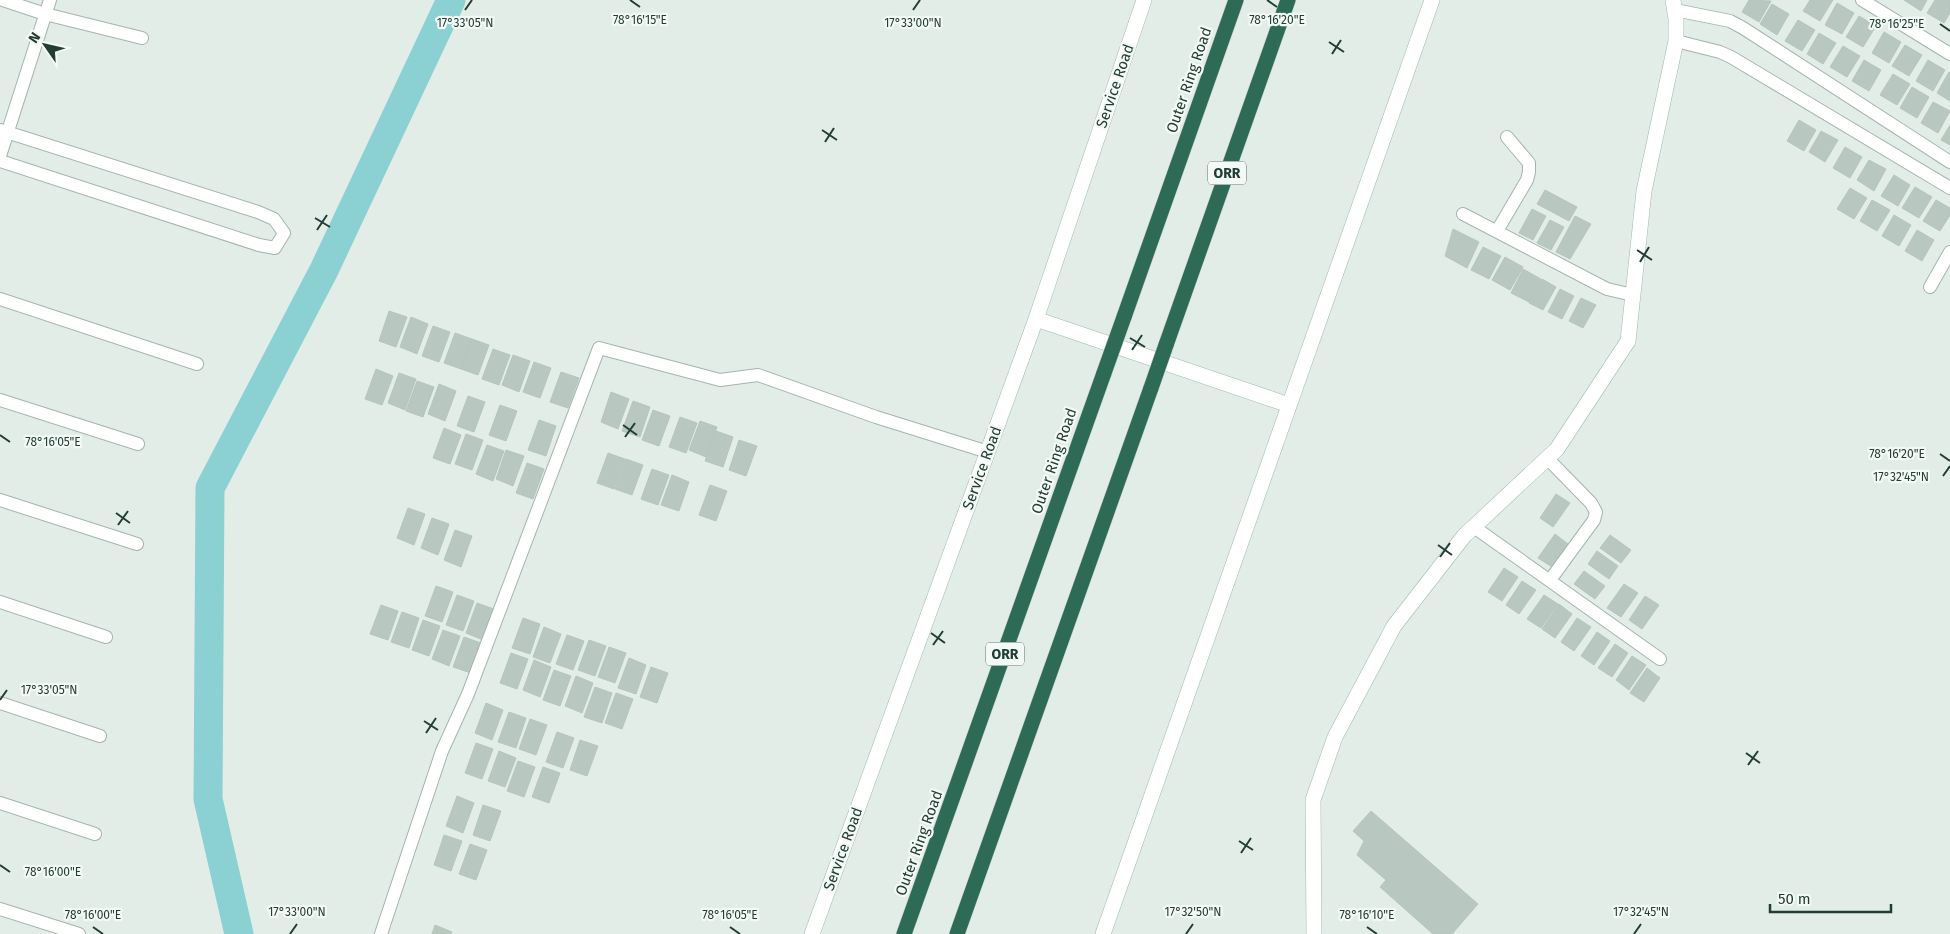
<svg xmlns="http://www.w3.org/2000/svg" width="1950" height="934" viewBox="0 0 1950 934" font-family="'Fira Sans',sans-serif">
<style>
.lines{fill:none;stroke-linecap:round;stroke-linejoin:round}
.river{stroke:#8bd0d2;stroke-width:29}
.building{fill:#b8c8c0;stroke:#b5c6bd}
.street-casing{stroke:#a5b5ad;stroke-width:14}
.secondary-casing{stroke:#a1b9ae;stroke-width:16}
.highway-casing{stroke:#c1c9c6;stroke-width:16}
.street{stroke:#fff;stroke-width:12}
.secondary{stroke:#fff;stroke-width:15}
.highway{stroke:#2e6b57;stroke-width:15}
.highway-bridge-casing{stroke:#c1c9c6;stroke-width:16;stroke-linecap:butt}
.highway-bridge{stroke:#2e6b57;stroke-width:15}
.ticks{fill:none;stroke:#223e33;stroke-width:2}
.labels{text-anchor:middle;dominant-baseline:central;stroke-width:4.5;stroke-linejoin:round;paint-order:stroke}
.shield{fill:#f3f9f6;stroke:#61766e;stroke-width:1}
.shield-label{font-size:14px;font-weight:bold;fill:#223e33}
.street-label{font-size:15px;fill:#223e33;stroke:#f3f9f6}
.ticks-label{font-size:12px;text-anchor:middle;fill:#223e33;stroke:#f3f9f6;stroke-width:4.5;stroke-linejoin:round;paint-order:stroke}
</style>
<rect width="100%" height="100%" fill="#e3ede7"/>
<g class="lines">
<path class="river" d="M239,934L208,799L210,488L324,270L451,0"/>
</g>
<path class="building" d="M1749,0L1771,1L1759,22L1742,12Z
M1810,0H1833L1820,21L1803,11Z
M1904,0H1927L1921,11Z
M1935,0H1950V13L1944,23L1927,13Z
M1837,3L1854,13L1842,34L1825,25Z
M1772,4L1789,14L1777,35L1760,24Z
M1859,16L1876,26L1863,47L1846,37Z
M1798,20L1815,30L1802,51L1785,41Z
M1884,32L1901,42L1889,63L1872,53Z
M1819,33L1836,43L1823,64L1807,54Z
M1905,45L1922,55L1909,76L1892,66Z
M1843,46L1860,56L1847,77L1830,67Z
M1864,60L1881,70L1869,91L1852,81Z
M1928,60L1945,70L1933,91L1916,81Z
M1949,72L1950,73V101L1937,93Z
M1893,74L1910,84L1897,105L1880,95Z
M1912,87L1929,97L1917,118L1900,108Z
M1933,102L1950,111L1938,133L1921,123Z
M1799,120L1816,130L1804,151L1787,141Z
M1950,125V145L1941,140Z
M1821,131L1838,140L1825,162L1809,152Z
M1845,147L1862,157L1850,178L1833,168Z
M1869,160L1886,169L1874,191L1857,180Z
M1894,175L1910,185L1898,206L1881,196Z
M1915,187L1932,197L1919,218L1902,208Z
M1850,188L1867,198L1854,219L1837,209Z
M1545,190L1577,207L1569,221L1537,204Z
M1872,200L1890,210L1877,231L1860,221Z
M1936,200L1950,208V215L1940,231L1923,221Z
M1532,209L1546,216L1533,240L1519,233Z
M1894,215L1911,225L1899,246L1882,236Z
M1575,216L1591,224L1570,259L1556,252Z
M1550,220L1564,227L1551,250L1537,243Z
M1453,229L1479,242L1467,268L1445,256Z
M1917,230L1934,240L1922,261L1905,251Z
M1483,247L1501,256L1489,279L1471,270Z
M1505,257L1523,267L1510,290L1492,280Z
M1523,269L1541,279L1529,302L1511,293Z
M1542,279L1556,287L1543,310L1529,303Z
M1560,289L1574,296L1562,319L1548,312Z
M1581,298L1596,305L1583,328L1569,321Z
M389,311L407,317L396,347L379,341Z
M411,317L428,324L417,354L400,347Z
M433,326L450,332L439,362L422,356Z
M455,333L472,339L461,369L444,363Z
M472,339L489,345L478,375L461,369Z
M493,349L510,355L499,385L482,379Z
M513,355L530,361L519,392L502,385Z
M534,362L551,368L540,398L523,392Z
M376,369L393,376L382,405L365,399Z
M561,372L579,378L568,408L550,402Z
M399,373L416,379L405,410L388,403Z
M417,381L434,387L423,417L406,411Z
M439,384L456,391L445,421L428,414Z
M611,392L629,399L618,429L601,422Z
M468,396L485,402L474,432L457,426Z
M633,401L650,407L640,437L622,431Z
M500,405L517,411L506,441L489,435Z
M653,410L670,416L659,446L642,440Z
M680,417L697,423L686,453L669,447Z
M539,420L556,426L546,456L528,450Z
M700,421L717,427L706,457L689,450Z
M444,428L461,435L450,464L433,458Z
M716,431L733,437L723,467L705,461Z
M466,434L483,440L472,470L455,464Z
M739,440L757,446L746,476L729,470Z
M487,445L504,451L493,481L476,474Z
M506,450L524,456L513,486L496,479Z
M608,453L625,459L614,489L597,483Z
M626,459L643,465L632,495L615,489Z
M527,463L544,469L533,499L516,493Z
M652,469L669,475L658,505L641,499Z
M672,475L689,482L679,511L661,505Z
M710,485L727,491L716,521L699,515Z
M1556,494L1570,503L1553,527L1540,518Z
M408,508L425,514L414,545L397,538Z
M432,518L449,524L438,555L421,548Z
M455,530L472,536L461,567L444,560Z
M1555,534L1568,544L1552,567L1538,558Z
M1610,535L1631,550L1621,563L1600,548Z
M1597,551L1618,566L1609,579L1588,564Z
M1504,568L1518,577L1502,601L1488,592Z
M1584,571L1605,586L1595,599L1574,584Z
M1522,581L1536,590L1519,614L1506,605Z
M1624,584L1638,593L1621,617L1607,608Z
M436,586L453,592L442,622L425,616Z
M457,595L474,601L463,631L446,625Z
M1544,595L1558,604L1541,628L1527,619Z
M1645,596L1659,605L1642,629L1629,620Z
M477,603L494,609L483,640L466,633Z
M1559,604L1572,614L1555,638L1542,629Z
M381,605L398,611L388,640L370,634Z
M402,612L419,618L409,648L391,642Z
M523,618L540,624L530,654L512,648Z
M1577,618L1591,627L1574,651L1561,642Z
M423,620L440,626L429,656L412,650Z
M544,627L561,634L550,663L533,657Z
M443,630L460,636L449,666L432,659Z
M1597,632L1610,641L1594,665L1581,656Z
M567,635L584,641L573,670L556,664Z
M464,637L481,643L471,673L453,667Z
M589,640L606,646L595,676L578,670Z
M1615,644L1628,653L1612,677L1598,668Z
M609,647L626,653L615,683L598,677Z
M511,653L528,659L517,689L500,683Z
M1632,656L1646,665L1629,690L1616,680Z
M629,658L646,665L636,694L618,688Z
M534,660L551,667L540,697L523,690Z
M651,667L668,673L657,703L640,697Z
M1647,668L1660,678L1644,702L1630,693Z
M554,670L571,676L560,706L543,700Z
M576,676L593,683L582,713L565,706Z
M595,687L612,693L602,723L584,717Z
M616,693L633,699L622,729L605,723Z
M486,703L503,710L492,740L475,733Z
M509,712L526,718L516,748L498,742Z
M530,719L547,725L536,755L519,749Z
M557,732L574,738L563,768L546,762Z
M580,740L598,746L587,776L570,770Z
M476,743L493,749L482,779L465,773Z
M499,751L516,758L505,787L488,781Z
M518,761L535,767L524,797L507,791Z
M543,767L560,773L549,803L532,797Z
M457,796L474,803L463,833L446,826Z
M483,805L501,811L490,841L473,835Z
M1371,811L1478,904L1452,934H1433L1380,887L1386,880L1357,855L1364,841L1353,831Z
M444,835L462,841L451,871L434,865Z
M470,844L487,850L476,880L459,874Z
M435,925L452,932L451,934H432Z"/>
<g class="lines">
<defs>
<path id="street" d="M3,0L45,14L142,38
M1862,0L1950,54
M1675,10L1730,21L1743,28L1950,162
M1676,41L1720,52L1731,57L1950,188
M0,130L258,212L274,219L284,233L275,248L259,245L0,161
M0,156L50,0
M1463,214L1607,289L1633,295
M1497,231L1527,180L1529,172V163L1507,137
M1930,287L1950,252
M0,299L197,364
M0,400L138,444
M1547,458L1591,503L1596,512L1594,520L1550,580
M0,500L137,544
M1474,527L1660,659
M0,602L106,637
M0,703L100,736
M0,803L95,834
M0,909L79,934
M381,934L442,751L468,694L599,348L720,380L758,375L876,417L988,452"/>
<path id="secondary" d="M1036,319L1289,405
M812,934L1036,319L1144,0
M1103,934L1432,0
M1314,934L1313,800L1335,737L1394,626L1464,536L1557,449L1628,341L1644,191L1676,41V19L1673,0"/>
<path id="highway" d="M1124,317L1236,0
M1166,345L1288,0
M904,934L1104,373
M957,934L1151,388"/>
</defs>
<use href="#street" class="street-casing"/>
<use href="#secondary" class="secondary-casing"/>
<use href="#highway" class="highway-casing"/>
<use href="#street" class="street"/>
<use href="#secondary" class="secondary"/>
<use href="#highway" class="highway"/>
<defs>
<path id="highway-bridge" d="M1104,373L1124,317
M1151,388L1166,345"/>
</defs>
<use href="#highway-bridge" class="highway-bridge-casing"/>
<use href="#highway-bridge" class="highway-bridge"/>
</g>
<path class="ticks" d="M630,0L640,7M1267,0L1277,7M465,10L472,0M913,10L920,0M1940,24L1950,31M1329,42L1344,52M1332,54L1341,40M822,130L837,140M825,142L834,128M315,218L330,227M317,230L327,215M1637,250L1652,260M1640,262L1649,247M1130,338L1145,347M1132,350L1142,335M623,425L637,435M0,435L10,442M625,437L635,423M1940,454L1950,461M1943,476L1950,466M116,513L130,523M118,525L128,511M1438,545L1452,555M1440,557L1450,543M931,633L945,643M933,645L943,631M0,700L7,690M424,721L438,730M426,733L436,718M1746,753L1760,763M1748,765L1758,751M1239,841L1253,850M1241,853L1251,838M0,865L10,872M93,927L103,934M730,927L740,934M1367,927L1377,934M290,934L297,924M1186,934L1193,924M1634,934L1641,924"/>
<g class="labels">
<g class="shield">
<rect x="1208" y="161.5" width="38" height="23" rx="4"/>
<rect x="986" y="642.5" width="38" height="23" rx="4"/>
</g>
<g class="shield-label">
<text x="1227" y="173">ORR</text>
<text x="1005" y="654">ORR</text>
</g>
<g class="street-label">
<text transform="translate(1189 80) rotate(-71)">Outer Ring Road</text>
<text transform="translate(1115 86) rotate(-71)">Service Road</text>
<text transform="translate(1054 461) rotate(-71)">Outer Ring Road</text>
<text transform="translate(982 468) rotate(-70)">Service Road</text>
<text transform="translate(919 843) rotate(-70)">Outer Ring Road</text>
<text transform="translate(843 849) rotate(-70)">Service Road</text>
</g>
</g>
<g class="ticks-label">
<text x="640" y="24">78°16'15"E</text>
<text x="1277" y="24">78°16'20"E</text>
<text x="465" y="27">17°33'05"N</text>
<text x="913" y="27">17°33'00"N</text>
<text x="1897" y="28">78°16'25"E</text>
<text x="53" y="446">78°16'05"E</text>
<text x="1897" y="458">78°16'20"E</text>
<text x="1901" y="481">17°32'45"N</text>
<text x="49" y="694">17°33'05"N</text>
<text x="53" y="876">78°16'00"E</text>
<text x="297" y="916">17°33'00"N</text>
<text x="1193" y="916">17°32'50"N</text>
<text x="1641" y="916">17°32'45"N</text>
<text x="93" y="919">78°16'00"E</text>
<text x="730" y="919">78°16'05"E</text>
<text x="1367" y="919">78°16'10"E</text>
</g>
<g transform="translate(45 45) rotate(304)" stroke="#f3f9f6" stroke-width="4" paint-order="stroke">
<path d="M0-4L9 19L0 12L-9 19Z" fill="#223e33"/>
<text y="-8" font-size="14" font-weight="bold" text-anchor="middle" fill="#223e33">N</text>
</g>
<path d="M1770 904v8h121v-8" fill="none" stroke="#223e33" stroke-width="2.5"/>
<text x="1778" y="904" font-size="15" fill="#223e33" stroke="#f3f9f6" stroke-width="4" paint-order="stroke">50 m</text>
</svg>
